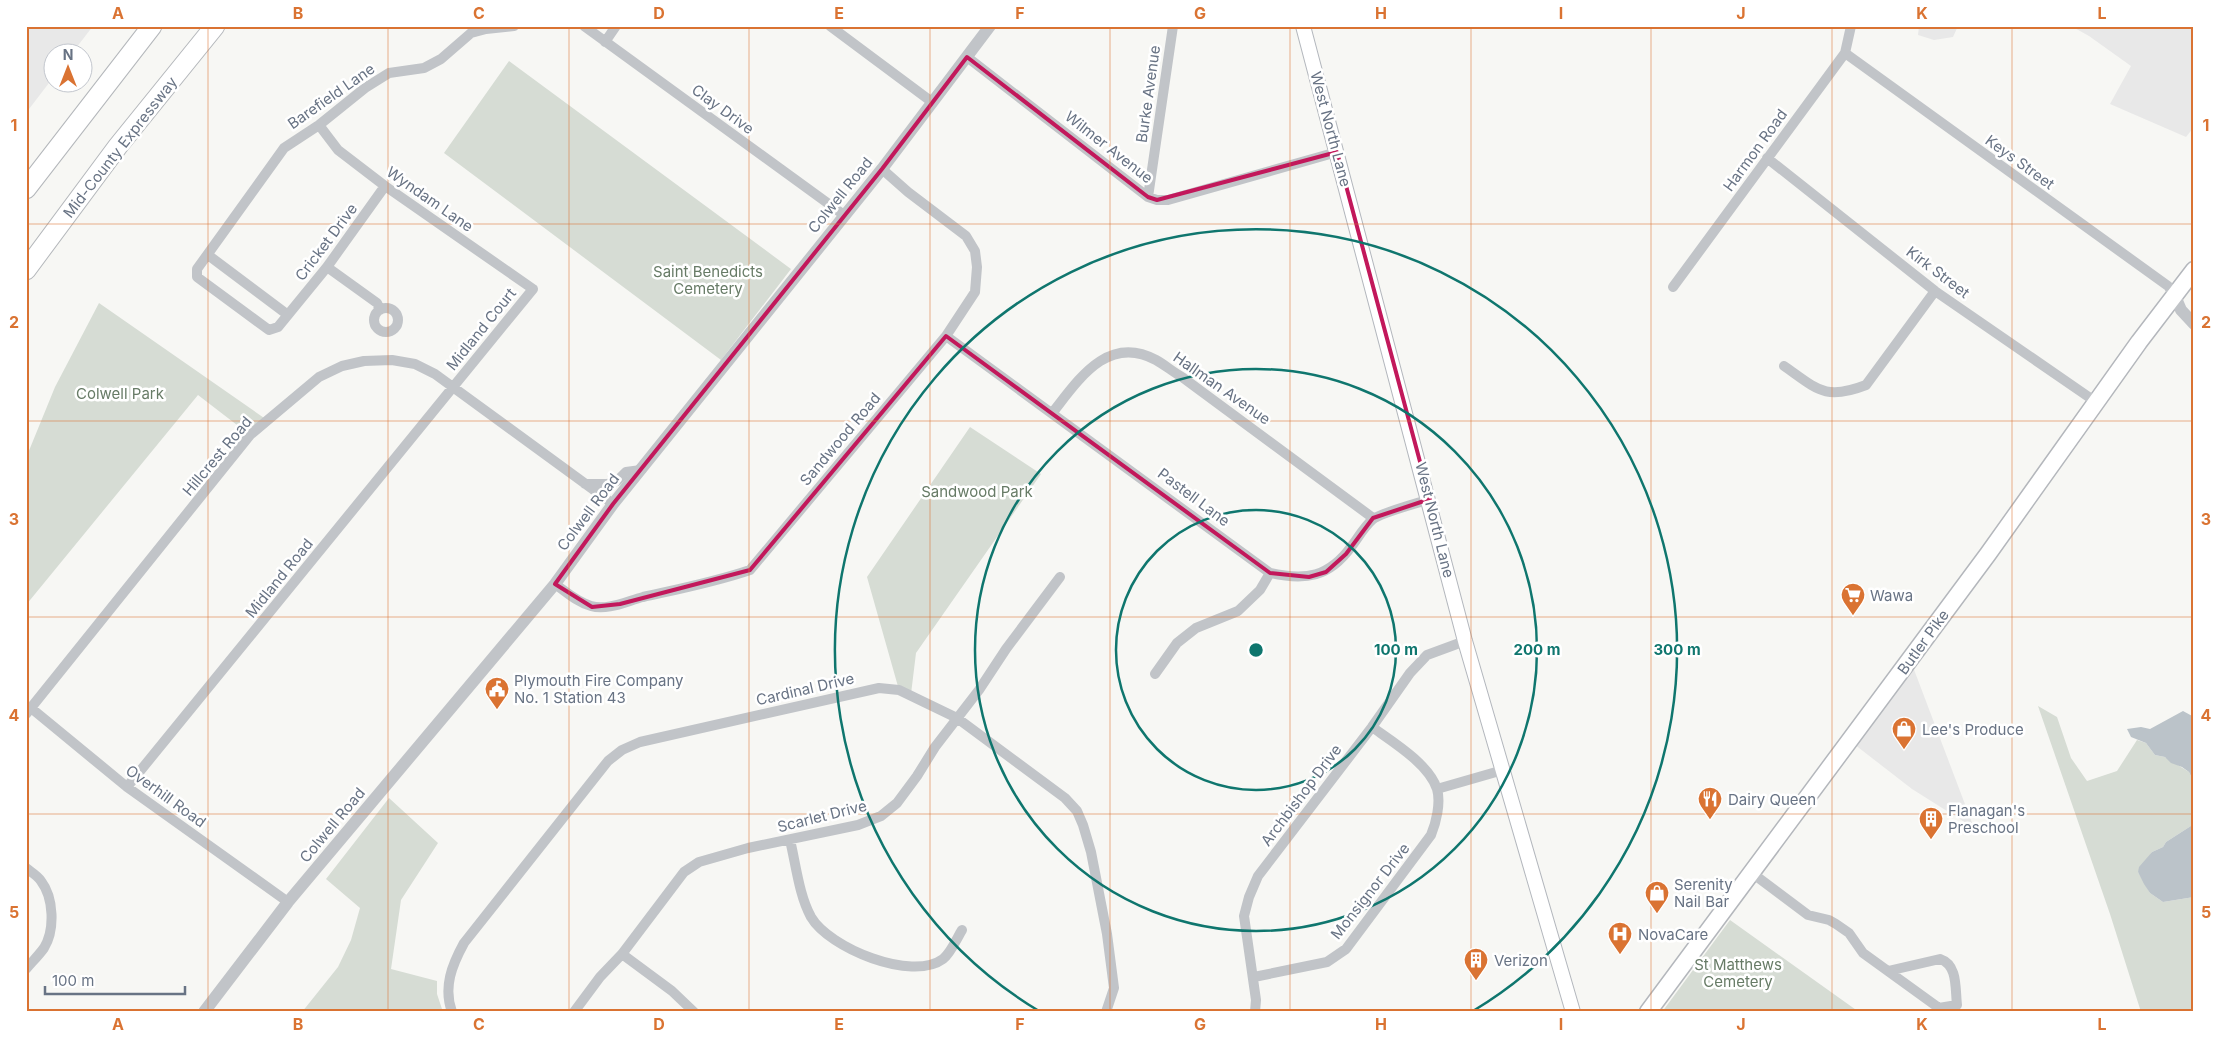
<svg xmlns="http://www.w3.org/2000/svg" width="2220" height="1038" viewBox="0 0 2220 1038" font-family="Inter,sans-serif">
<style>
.built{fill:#e8e8e8}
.green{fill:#d6dcd4}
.water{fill:#bbc3c9}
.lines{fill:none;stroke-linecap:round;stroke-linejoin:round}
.secondary-casing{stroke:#b3b7bd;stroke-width:16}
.primary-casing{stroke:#b4b7bc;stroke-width:19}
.motorway-casing{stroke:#b4b7bb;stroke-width:21}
.minor{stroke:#c1c4c8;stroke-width:10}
.tertiary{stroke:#c1c4c8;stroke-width:12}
.secondary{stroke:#fff;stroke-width:14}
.primary{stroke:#fff;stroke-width:16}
.motorway{stroke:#fff;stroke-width:19}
.marked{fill:none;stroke:#c2185b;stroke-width:4;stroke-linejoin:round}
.grid{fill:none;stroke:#da7332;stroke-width:1;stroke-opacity:0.55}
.ring{fill:none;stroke:#0f766e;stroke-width:2.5}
.labels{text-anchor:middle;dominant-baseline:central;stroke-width:5;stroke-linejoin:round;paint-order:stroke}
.street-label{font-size:15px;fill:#687384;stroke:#fff}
.park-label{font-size:15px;fill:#677b66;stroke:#fff}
.poi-label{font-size:15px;fill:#687384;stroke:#fff;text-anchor:start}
.centre{fill:#0f766e;stroke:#fff;stroke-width:2.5}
.ring-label{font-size:15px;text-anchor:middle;font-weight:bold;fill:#0f766e;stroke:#fff;stroke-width:5;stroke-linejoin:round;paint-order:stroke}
.neatline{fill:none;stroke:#da7332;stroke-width:2}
.grid-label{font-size:16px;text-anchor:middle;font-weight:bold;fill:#da7332}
</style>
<rect width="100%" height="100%" fill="#f7f7f4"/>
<path class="built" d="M26,26H93L73,52H52V79L26,113Z
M1919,26H1958L1953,37L1934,40L1918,35Z
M2071,26H2194V127L2186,137L2110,104L2131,66L2089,36Z
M1910,659L1974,828L1912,789L1850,741Z"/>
<path class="green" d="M509,61L791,269L721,360L444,153Z
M99,303L267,420L250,435L198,395L26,605V458L55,387Z
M970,427L1041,474L916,653L911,694L899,690L867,577Z
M2038,706L2057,717L2071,758L2087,781L2117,771L2137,740L2146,743L2155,755L2165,757L2189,772L2194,782V824L2166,842L2163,847L2152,852L2138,872L2150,893L2163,902L2194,897V1012H2141L2110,914Z
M389,798L438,843L401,900L391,969L437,981V994L443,1012H302L338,967L351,940L360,908L326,879Z
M1730,920L1859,1012H1662Z"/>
<path class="water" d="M2183,711L2194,717V782L2189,772L2182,767L2171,763L2165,757L2155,755L2146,743L2131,737L2127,729L2141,727L2150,729Z
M2194,824V897L2163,902L2150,893L2144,884L2138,872L2139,867L2152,852L2163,847L2166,842Z"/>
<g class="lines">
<defs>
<path id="secondary" d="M1303,26L1465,641L1573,1012"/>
<path id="primary" d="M1648,1012L1988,554L2139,342L2194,270"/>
<path id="motorway" d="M26,189L152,26
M26,270L118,146L215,26"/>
</defs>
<use href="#secondary" class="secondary-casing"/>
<use href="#primary" class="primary-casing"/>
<use href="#motorway" class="motorway-casing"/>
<path class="minor" d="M584,26L844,215
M830,26L932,102
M605,42L616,26
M1845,53L2168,286L2175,296
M967,57L1148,197L1157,200H1168L1337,152
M1767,158L1935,291L2096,402
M385,186L327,267L278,327L269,330L197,277V269L284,148L319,125L365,88L389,73L424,68L441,59L471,33L486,29L514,26
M1148,197L1173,26
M208,255L288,315
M327,267L377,303L380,310
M1673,287L1845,53L1851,26
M374 320a12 12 0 1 1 24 0a12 12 0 1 1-24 0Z
M946,336L1270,573C1306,581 1329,577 1351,547C1358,538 1364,527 1372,520C1379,513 1418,503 1430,499
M1784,366C1817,389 1825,401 1866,385L1935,291
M1053,412C1079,379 1108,334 1156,360C1165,365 1173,372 1182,377L1373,518
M585,484H607L617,481L626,472L641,470
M555,584C566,592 577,602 591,606C607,611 627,601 643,597C679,589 715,582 750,570L946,336L975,292L977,267L975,251L966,236L908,192L882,169
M1155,674L1177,643L1196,628L1238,611L1260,590L1270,573
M31,708L127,787L288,902
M26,714L250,435L319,377L342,366L364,361L392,360L415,364L435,374L613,504
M127,787L533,289L385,186L338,150L319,125
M1437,789L1503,770
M790,840C796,865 799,895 811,917C829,948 912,982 943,959C951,953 957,938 962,930
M26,868C31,872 38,876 41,881C54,898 55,930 44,948C39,955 32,962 26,969
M1752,873L1808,915L1829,920L1836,924L1849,933L1863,953L1939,1008L1957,1005C1955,988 1958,965 1940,959L1888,971
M622,954L672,991L694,1012
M1254,977L1327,962L1346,949L1431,835C1436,823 1441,803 1437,789C1429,764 1393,742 1372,727
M452,1012C443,987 452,965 464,943L608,761L622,750L640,742L879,688L899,690L957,718L1065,798L1077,811L1083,825L1091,852L1107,934L1114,988L1106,1012
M574,1012L600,977L622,954L684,872L699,862L748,848L858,825L881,816L897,803L917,776L935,747L979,690L1006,649L1060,577
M1255,1012L1256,1000L1244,916L1249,897L1258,876L1372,727L1410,673L1427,655L1465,641"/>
<path class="tertiary" d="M2175,296L2181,310L2194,324
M204,1012L288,902L555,584L613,504L882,169L990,26"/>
<use href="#secondary" class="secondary"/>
<use href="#primary" class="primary"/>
<use href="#motorway" class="motorway"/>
</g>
<path class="marked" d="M967,57L1148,197L1157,200L1337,152L1430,499L1373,518L1346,554L1326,572L1309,577L1270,573L946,336L750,570L620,604L592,607L555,584L613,504L882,169Z"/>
<path class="grid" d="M208,26V1012M388,26V1012M569,26V1012M749,26V1012M930,26V1012M1110,26V1012M1290,26V1012M1471,26V1012M1651,26V1012M1832,26V1012M2012,26V1012M26,224H2194M26,421H2194M26,617H2194M26,814H2194"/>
<g class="ring">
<circle cx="1256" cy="650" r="140"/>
<circle cx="1256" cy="650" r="281"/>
<path d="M1039 1011A421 421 0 1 1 1473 1011"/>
</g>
<defs>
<symbol id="supermarket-pin" viewBox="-11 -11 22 30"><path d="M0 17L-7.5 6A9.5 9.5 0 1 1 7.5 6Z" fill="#da7332" stroke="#fff"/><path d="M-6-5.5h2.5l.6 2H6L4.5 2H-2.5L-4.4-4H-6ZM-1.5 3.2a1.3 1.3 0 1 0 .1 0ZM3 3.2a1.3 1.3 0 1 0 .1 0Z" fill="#fff"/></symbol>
<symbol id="civic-pin" viewBox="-11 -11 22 30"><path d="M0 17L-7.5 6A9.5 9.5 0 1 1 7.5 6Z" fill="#da7332" stroke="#fff"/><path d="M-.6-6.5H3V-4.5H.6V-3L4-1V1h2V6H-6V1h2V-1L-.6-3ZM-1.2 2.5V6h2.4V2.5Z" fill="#fff"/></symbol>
<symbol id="shop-pin" viewBox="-11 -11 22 30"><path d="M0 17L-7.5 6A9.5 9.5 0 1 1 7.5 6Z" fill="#da7332" stroke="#fff"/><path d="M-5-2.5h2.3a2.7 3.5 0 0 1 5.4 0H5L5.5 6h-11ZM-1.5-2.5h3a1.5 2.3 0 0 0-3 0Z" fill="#fff"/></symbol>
<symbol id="restaurant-pin" viewBox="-11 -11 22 30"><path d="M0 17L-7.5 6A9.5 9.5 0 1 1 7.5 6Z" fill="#da7332" stroke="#fff"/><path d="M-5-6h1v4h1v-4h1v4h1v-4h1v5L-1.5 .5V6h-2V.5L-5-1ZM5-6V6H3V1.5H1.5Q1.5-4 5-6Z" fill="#fff"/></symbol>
<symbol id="building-pin" viewBox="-11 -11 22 30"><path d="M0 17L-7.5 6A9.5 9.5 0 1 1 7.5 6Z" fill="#da7332" stroke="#fff"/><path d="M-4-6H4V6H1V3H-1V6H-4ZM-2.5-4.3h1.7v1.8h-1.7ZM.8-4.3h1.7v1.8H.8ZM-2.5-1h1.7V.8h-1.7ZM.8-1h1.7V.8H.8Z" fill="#fff"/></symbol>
<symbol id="hospital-pin" viewBox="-11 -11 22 30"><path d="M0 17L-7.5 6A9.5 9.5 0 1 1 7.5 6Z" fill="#da7332" stroke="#fff"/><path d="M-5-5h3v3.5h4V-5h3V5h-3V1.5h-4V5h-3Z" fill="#fff"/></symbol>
</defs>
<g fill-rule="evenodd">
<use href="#supermarket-pin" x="1839" y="581" width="28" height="38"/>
<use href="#civic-pin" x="483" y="675" width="28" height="38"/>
<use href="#shop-pin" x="1890" y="715" width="28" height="38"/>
<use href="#restaurant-pin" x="1696" y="785" width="28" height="38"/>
<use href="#building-pin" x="1917" y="805" width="28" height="38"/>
<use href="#shop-pin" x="1643" y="879" width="28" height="38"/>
<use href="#hospital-pin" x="1606" y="920" width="28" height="38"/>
<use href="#building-pin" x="1462" y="946" width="28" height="38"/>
</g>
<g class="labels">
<g class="street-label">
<text transform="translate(1148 94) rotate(-82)">Burke Avenue</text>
<text transform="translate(331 96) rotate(-35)">Barefield Lane</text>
<text transform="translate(723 109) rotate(36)">Clay Drive</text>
<text transform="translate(1331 129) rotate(75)">West North Lane</text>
<text transform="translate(120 147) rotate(-52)">Mid-County Expressway</text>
<text transform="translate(1109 147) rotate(38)">Wilmer Avenue</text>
<text transform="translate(1755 150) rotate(-54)">Harmon Road</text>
<text transform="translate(2020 162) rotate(36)">Keys Street</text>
<text transform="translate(840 195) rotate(-51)">Colwell Road</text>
<text transform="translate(430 199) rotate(35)">Wyndam Lane</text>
<text transform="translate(326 242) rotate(-53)">Cricket Drive</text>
<text transform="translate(1938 272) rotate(37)">Kirk Street</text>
<text transform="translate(481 329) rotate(-51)">Midland Court</text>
<text transform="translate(1222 388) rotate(35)">Hallman Avenue</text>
<text transform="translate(840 439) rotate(-50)">Sandwood Road</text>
<text transform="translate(217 456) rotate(-50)">Hillcrest Road</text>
<text transform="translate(1194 497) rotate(37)">Pastell Lane</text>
<text transform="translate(588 512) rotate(-53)">Colwell Road</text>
<text transform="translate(1435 520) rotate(76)">West North Lane</text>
<text transform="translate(279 578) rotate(-51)">Midland Road</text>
<text transform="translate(1923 642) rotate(-54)">Butler Pike</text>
<text transform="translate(805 689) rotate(-13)">Cardinal Drive</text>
<text transform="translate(1301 795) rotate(-53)">Archbishop Drive</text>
<text transform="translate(166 796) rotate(36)">Overhill Road</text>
<text transform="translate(822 816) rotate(-14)">Scarlet Drive</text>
<text transform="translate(332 825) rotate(-50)">Colwell Road</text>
<text transform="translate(1370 891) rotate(-52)">Monsignor Drive</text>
</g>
<g class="park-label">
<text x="708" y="271">Saint Benedicts<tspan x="708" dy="17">Cemetery</tspan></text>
<text x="120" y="393">Colwell Park</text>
<text x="977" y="491">Sandwood Park</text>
<text x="1738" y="964">St Matthews<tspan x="1738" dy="17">Cemetery</tspan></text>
</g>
<g class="poi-label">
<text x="1870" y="595">Wawa</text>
<text x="514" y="680">Plymouth Fire Company<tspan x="514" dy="17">No. 1 Station 43</tspan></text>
<text x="1922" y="729">Lee's Produce</text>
<text x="1728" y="799">Dairy Queen</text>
<text x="1948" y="810">Flanagan's<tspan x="1948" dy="17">Preschool</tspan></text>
<text x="1674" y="884">Serenity<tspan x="1674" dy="17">Nail Bar</tspan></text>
<text x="1638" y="934">NovaCare</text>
<text x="1494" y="960">Verizon</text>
</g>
</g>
<circle cx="1256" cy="650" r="8" class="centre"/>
<g class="ring-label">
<text x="1396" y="655">100 m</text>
<text x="1537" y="655">200 m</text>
<text x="1677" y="655">300 m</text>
</g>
<rect width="2220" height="1038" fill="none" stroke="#ffffff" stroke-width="55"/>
<g transform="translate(68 68)"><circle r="24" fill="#ffffff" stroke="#c3c7ce"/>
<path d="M0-4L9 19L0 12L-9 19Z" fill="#da7332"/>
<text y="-8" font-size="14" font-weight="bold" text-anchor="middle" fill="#687384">N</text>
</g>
<path d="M45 986v8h140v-8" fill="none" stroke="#687384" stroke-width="2.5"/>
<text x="52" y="986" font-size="15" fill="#687384" stroke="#ffffff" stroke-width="4" paint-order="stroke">100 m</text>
<rect x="28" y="28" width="2164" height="982" class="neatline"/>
<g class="grid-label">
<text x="118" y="19">A</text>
<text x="298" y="19">B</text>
<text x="479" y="19">C</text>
<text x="659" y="19">D</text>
<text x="839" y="19">E</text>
<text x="1020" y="19">F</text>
<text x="1200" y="19">G</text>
<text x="1381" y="19">H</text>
<text x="1561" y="19">I</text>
<text x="1741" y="19">J</text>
<text x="1922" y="19">K</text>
<text x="2102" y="19">L</text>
<text x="14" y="131">1</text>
<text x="2206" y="131">1</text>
<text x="14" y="328">2</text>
<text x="2206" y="328">2</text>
<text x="14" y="525">3</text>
<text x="2206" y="525">3</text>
<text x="14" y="721">4</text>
<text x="2206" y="721">4</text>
<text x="14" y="918">5</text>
<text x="2206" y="918">5</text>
<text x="118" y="1030">A</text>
<text x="298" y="1030">B</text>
<text x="479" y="1030">C</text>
<text x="659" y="1030">D</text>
<text x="839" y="1030">E</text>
<text x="1020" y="1030">F</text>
<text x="1200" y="1030">G</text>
<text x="1381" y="1030">H</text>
<text x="1561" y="1030">I</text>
<text x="1741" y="1030">J</text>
<text x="1922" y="1030">K</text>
<text x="2102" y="1030">L</text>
</g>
</svg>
